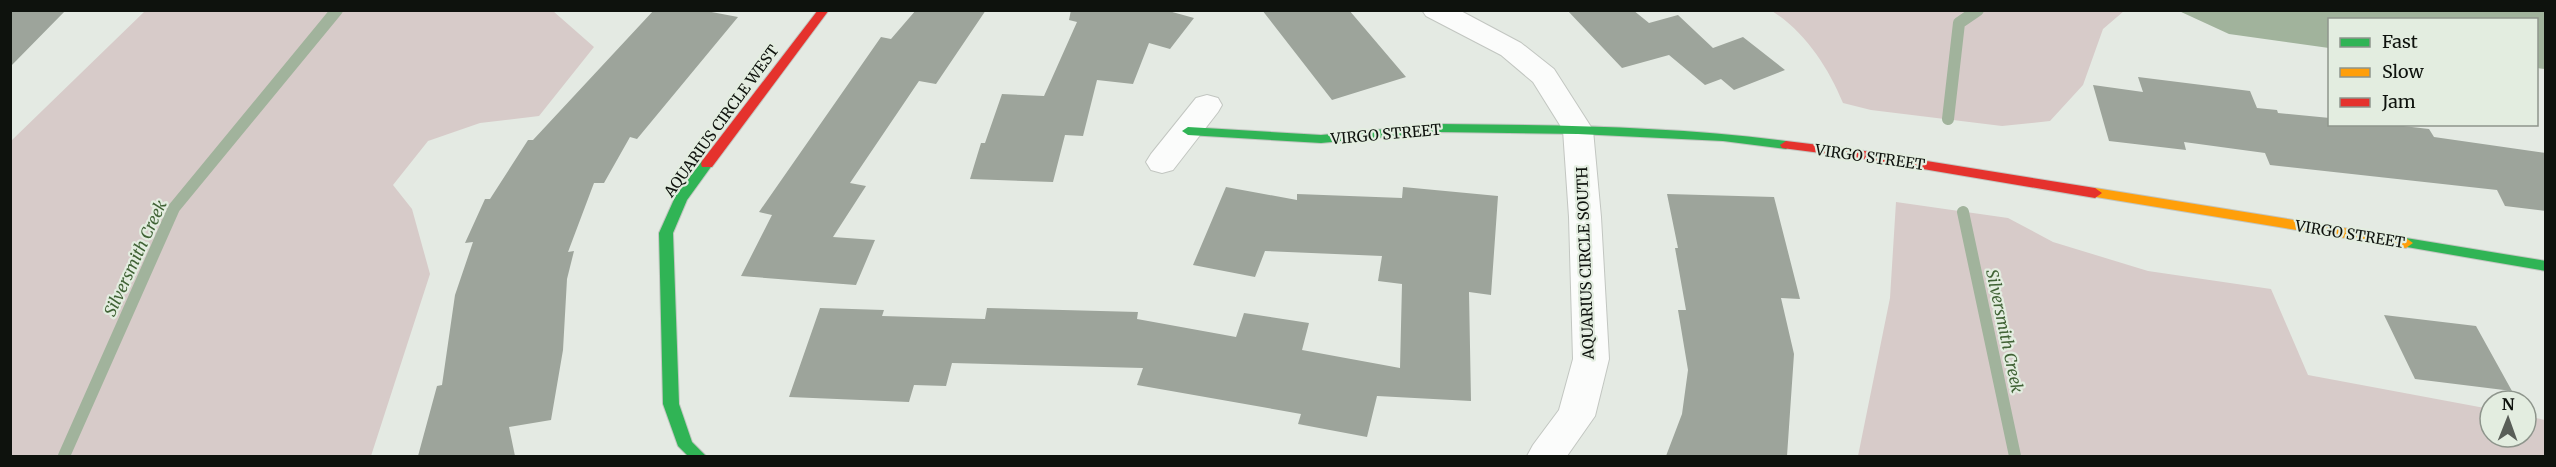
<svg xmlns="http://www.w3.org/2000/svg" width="2556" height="467" viewBox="0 0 2556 467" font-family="Merriweather,serif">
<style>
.green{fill:#d7cbc9}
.water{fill:#a1b39c}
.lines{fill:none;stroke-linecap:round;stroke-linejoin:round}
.stream{stroke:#a1b39c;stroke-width:12}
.building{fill:#9da49b}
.street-casing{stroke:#c2c6c1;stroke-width:2}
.fast-casing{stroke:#c2c6c1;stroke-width:2}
.slow-casing{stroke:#c2c6c1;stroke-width:2}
.jam-casing{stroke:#c2c6c1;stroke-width:2}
.street{fill:#fbfcfb;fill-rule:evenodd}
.fast{fill:#30b455;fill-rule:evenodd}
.slow{fill:#ff9f0a;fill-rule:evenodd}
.jam{fill:#e5322d;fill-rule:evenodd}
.labels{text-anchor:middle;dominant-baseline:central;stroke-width:4.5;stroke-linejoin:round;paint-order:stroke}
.street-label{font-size:15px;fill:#0e120d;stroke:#e3ede0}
.water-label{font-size:16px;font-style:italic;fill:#406235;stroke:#e3ede0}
</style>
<rect width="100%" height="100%" fill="#e4eae3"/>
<path class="green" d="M145,11H553L594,47L539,116L480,123L428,141L393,185L412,209L430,274L371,456H11V141Z
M1772,11H2124L2103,29L2083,85L2050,121L2002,126L1871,110L1843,103C1828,67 1805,32 1772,11Z
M1896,202L2008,218L2053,242L2148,271L2271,289L2308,375L2490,409V437H2526V416L2545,420V456H1858L1890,298Z"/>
<path class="water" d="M2179,11H2545V69L2537,68L2536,20H2330L2329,48L2229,34Z"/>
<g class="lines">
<path class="stream" d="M1948,119L1959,23L1978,10
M1963,212L2015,456
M64,456L174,208L337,10"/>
</g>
<path class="building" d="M10,10H66L10,67Z
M654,10H701L738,17L637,139L630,137L604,183H594L568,252L574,251L567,279L563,350L551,420L509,427L515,456H418L437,386L442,385L455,295L473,242L465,243L485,199H490L528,140H533Z
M916,10H986L936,84L919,81L850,183L866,186L833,237L875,240L856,285L741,276L772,215L759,212L881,37L891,39Z
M1071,10H1165L1194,18L1170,49L1149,43L1133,84L1097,80L1083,136L1065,135L1053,182L970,179L981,143H985L1002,94L1044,96L1077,22L1069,20Z
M1262,10H1349L1406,77L1332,100Z
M1567,10H1633L1649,23L1678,15L1713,48L1743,37L1785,70L1734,90L1721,79L1705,85L1669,55L1622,68Z
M2138,77L2250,91L2257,108L2277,110L2278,113L2330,118V124H2386L2429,129L2434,137L2546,153V211L2505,206L2497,190L2270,165L2265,153L2184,142L2186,150L2109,141L2093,85L2143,92Z
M1226,187L1297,200V194L1402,198L1403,187L1498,196L1491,295L1469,292L1471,401L1377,396L1367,437L1298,424L1301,414L1137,385L1143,368L952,363L946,386L914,385L909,402L789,397L820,308L884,310L882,316L985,319L987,308L1138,312L1137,319L1236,337L1244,313L1309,323L1302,350L1400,368L1402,284L1378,281L1382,256L1265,251L1255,277L1193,265Z
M1667,194L1774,197L1800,299L1781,298L1794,354L1787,456H1666L1682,414L1688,370L1678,310H1686L1675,248H1678Z
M2384,315L2476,326L2512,391L2415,379Z"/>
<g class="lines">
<defs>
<path id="street" d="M1422,10H1459L1521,43L1554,69L1593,130L1601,217L1609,359L1595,416L1567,456H1527L1533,445L1559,410L1573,359L1569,217L1563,130L1533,82L1501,55L1426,16Z
M1207,95L1218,98L1222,105L1218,112L1173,170L1162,173L1151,170L1146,162L1151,154L1196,98Z"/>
<path id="fast" d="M1440,124C1556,125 1671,126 1786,141L1792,145L1786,149L1723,141L1578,134L1440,132L1321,143L1188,135L1182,131L1188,127L1321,135Z
M707,160L713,164L687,200L673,233L679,404L692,442L706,456H688L678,446L663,404L659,233L676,195L702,161Z
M2406,238L2546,261V271L2401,246L2399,243Z"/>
<path id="slow" d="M2095,188L2406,238L2413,243L2406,248L2090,196L2088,193L2090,190Z"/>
<path id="jam" d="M818,10H829L712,167H702L701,164L702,161Z
M1786,141L1852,149L2095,188L2102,193L2095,198L1852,157L1782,148L1780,145Z"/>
</defs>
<use href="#street" class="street-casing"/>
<use href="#fast" class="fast-casing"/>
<use href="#slow" class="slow-casing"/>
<use href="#jam" class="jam-casing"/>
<use href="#street" class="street"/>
<use href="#fast" class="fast"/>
<use href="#slow" class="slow"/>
<use href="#jam" class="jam"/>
</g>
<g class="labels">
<g class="street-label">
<text transform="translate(721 121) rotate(-54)">AQUARIUS CIRCLE WEST</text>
<text transform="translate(1386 134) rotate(-5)">VIRGO STREET</text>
<text transform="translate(1870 157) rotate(8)">VIRGO STREET</text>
<text transform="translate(2350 234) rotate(9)">VIRGO STREET</text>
<text transform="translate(1585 263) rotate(-92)">AQUARIUS CIRCLE SOUTH</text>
</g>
<g class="water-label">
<text transform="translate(135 258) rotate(-65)">Silversmith Creek</text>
<text transform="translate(2005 331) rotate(78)">Silversmith Creek</text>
</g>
</g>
<rect width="2556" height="467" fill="none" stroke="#0e120d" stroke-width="24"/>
<rect x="2328" y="18" width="210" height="108" fill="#e3ede0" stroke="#8e958c" stroke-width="1.5"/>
<rect x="2340" y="38" width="30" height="9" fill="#30b455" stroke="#8e958c" stroke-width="1.5"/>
<text x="2382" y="48" font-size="18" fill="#0e120d">Fast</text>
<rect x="2340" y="68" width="30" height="9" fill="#ff9f0a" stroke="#8e958c" stroke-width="1.5"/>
<text x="2382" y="78" font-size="18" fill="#0e120d">Slow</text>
<rect x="2340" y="98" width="30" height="9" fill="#e5322d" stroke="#8e958c" stroke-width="1.5"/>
<text x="2382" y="108" font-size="18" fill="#0e120d">Jam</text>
<g transform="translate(2508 419) rotate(1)"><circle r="28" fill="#e3ede0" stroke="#8e958c" stroke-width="1.5"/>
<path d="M0-4.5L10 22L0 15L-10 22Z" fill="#595e58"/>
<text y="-9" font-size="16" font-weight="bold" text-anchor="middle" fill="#0e120d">N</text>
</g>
</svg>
